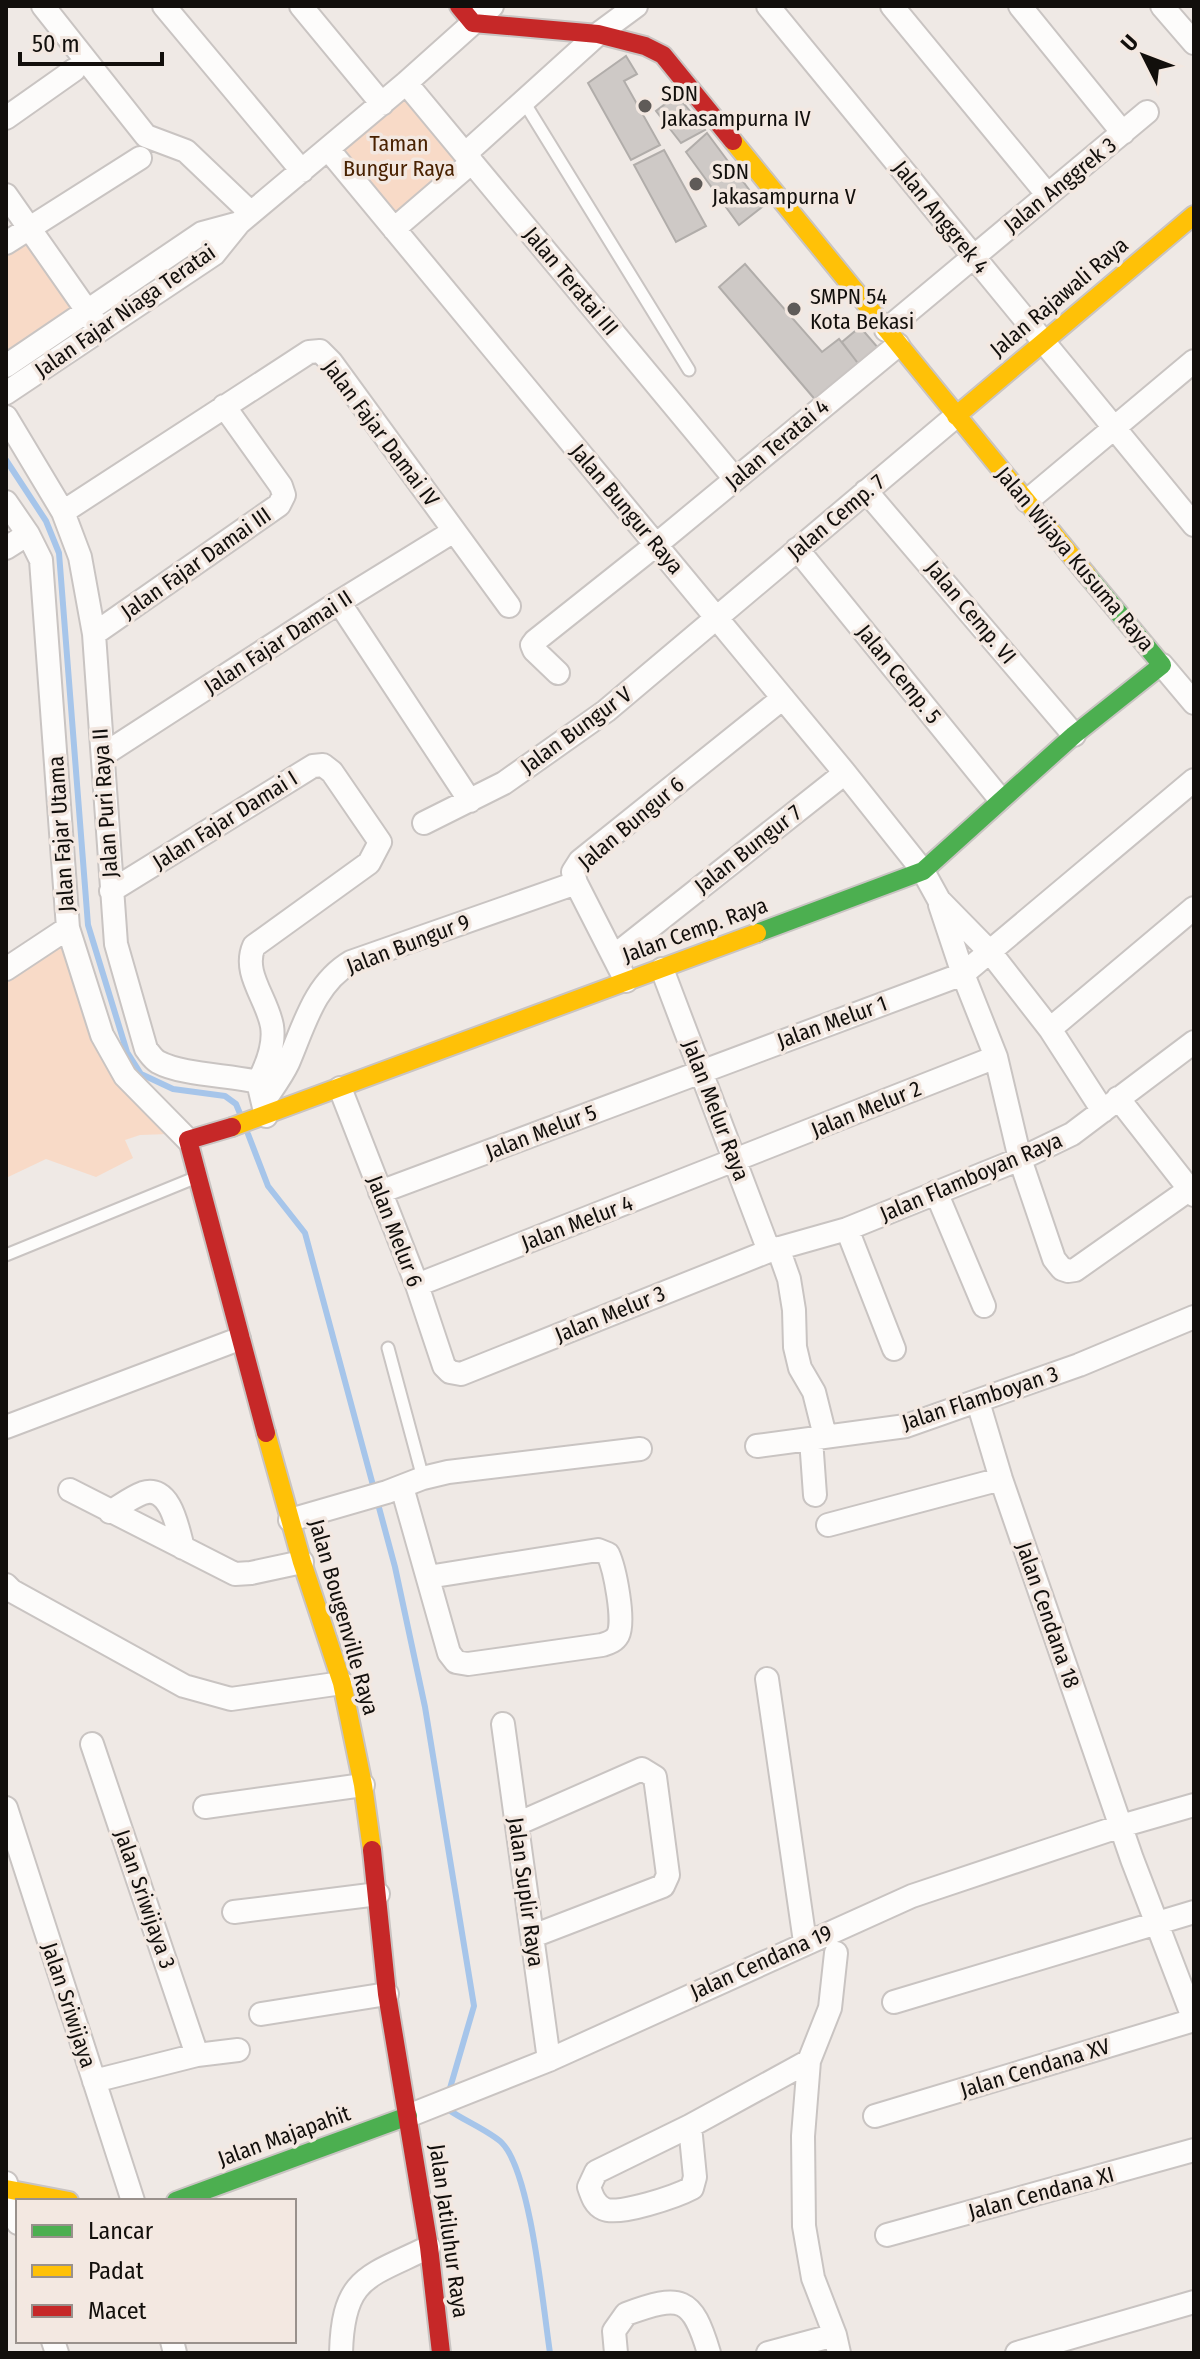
<svg xmlns="http://www.w3.org/2000/svg" width="1200" height="2359" viewBox="0 0 1200 2359" font-family="'Fira Sans Condensed',sans-serif">
<style>
.green{fill:#f8dac7}
.lines{fill:none;stroke-linecap:round;stroke-linejoin:round}
.stream{stroke:#a6c5ea;stroke-width:6}
.building{fill:#cec9c6;stroke:#b1adaa;stroke-width:2}
.lane-casing{stroke:#c9c4c2;stroke-width:15}
.street-casing{stroke:#c9c4c2;stroke-width:26}
.fast-casing{stroke:#c9c4c2;stroke-width:22}
.slow-casing{stroke:#c9c4c2;stroke-width:22}
.jam-casing{stroke:#c9c4c2;stroke-width:22}
.lane{stroke:#fdfcfb;stroke-width:11}
.street{stroke:#fdfcfb;stroke-width:22}
.fast{stroke:#4caf50;stroke-width:18}
.slow{stroke:#ffc107;stroke-width:18}
.jam{stroke:#c62828;stroke-width:18}
.poi-dot{fill:#5f5b58;stroke:#f3e8e1;stroke-width:3}
.labels{text-anchor:middle;dominant-baseline:central;stroke-width:7;stroke-linejoin:round;paint-order:stroke}
.poi-label{font-size:22px;fill:#120f0c;stroke:#f3e8e1;text-anchor:start}
.park-label{font-size:22px;fill:#492202;stroke:#f3e8e1}
.street-label{font-size:22px;fill:#120f0c;stroke:#f3e8e1}
</style>
<rect width="100%" height="100%" fill="#efe9e5"/>
<path class="green" d="M406,89L465,160L395,223L333,150Z
M24,239L77,309L6,357V251Z
M59,942L110,1072L169,1134L140,1135L125,1140L133,1158L96,1177L46,1159L6,1178V978Z"/>
<g class="lines">
<path class="stream" d="M6,460L46,521L59,553L88,925L127,1052L141,1074L173,1089L225,1096L236,1104L241,1116
M248,1134L268,1186L305,1233L395,1567L425,1707L474,2006L448,2095
M448,2106L449,2110C463,2120 491,2132 502,2143C531,2173 543,2307 550,2353"/>
</g>
<path class="building" d="M626,56L637,74L624,81L660,145L631,160L588,83Z
M677,95L705,130L681,143L656,111Z
M707,133L762,207L739,225L686,152Z
M664,150L706,226L676,242L634,165Z
M745,264L822,352L839,339L861,367L818,403L719,287Z
M860,327L880,350L860,366L842,342Z"/>
<g class="lines">
<defs>
<path id="lane" d="M524,102L689,370
M6,1255L197,1177
M388,1348L423,1478"/>
<path id="street" d="M43,6L146,136L186,151L251,213
M164,6L302,171
M301,6L382,104
M768,6L1194,525
M892,6L1047,194
M1020,6L1123,133
M1162,6L1194,43
M406,83L735,479
M6,118L74,70
M328,149L845,773L923,871L939,900L990,952L1050,1029L1103,1111
M465,154L598,34L636,6
M6,195L95,322
M394,229L472,162
M6,243L140,158
M886,330L1147,112
M6,366L202,233L239,223
M6,393L214,254L239,223L406,83L492,6
M6,417L63,512L80,557L94,634L116,944L146,1049C150,1054 153,1059 158,1062C182,1075 229,1075 258,1082L266,1116
M866,491L1074,735
M1027,501L1194,361
M6,502L28,534L41,560L68,928L102,1035L125,1076L188,1140
M63,512L309,352L320,351L331,362L509,606
M6,548L28,534
M797,549L1000,799
M339,602L470,801
M94,634L279,505L284,495L281,486L224,406
M1162,665L1194,703
M558,673L534,650L532,645L535,641L657,544L898,345
M103,755L339,602L454,531
M424,823L504,783L606,711L956,416
M111,891L313,766L323,765L332,772L380,842L369,863L254,946C242,973 267,998 272,1026C275,1045 267,1065 258,1082
M940,905L963,974L996,1057L1020,1159L1054,1259L1062,1269L1068,1271L1075,1270L1190,1189
M614,956L845,773
M6,969L68,928
M662,969L769,1251
M626,981L576,883L573,872L580,861L783,698
M1050,1029L1194,908
M340,1088L417,1285L444,1366L450,1372L461,1374L769,1251L847,1229L1020,1159L1072,1134L1194,1042
M1118,1098L1194,1195
M264,1101C272,1089 282,1076 288,1063C304,1026 314,984 351,962L576,883
M380,1192L963,974L1194,780
M936,1192L984,1306
M847,1229L894,1349
M778,1248L789,1279L794,1310L795,1347L800,1368L814,1392L825,1436
M417,1285L996,1057
M978,1402L1001,1479L1132,1859L1194,2020
M6,1427L239,1339
M811,1439L815,1495
M757,1446L906,1426L1079,1365L1194,1317
M402,1487L449,1653L456,1662L468,1664L602,1645C608,1643 614,1642 618,1635C625,1621 615,1569 608,1554L598,1550L428,1577
M70,1490L235,1574L251,1573L302,1562
M110,1512C120,1506 132,1497 143,1493C171,1484 178,1530 183,1548
M290,1520L387,1492L423,1478L448,1472L640,1449
M828,1525L1001,1479
M6,1585L12,1591L184,1686L231,1699L342,1683
M767,1679L805,1942
M503,1724L549,2060
M92,1744L197,2055
M205,1807L363,1785
M6,1808L133,2201
M517,1824L642,1769L655,1777L668,1875L663,1886L533,1936
M234,1912L378,1894
M836,1953L830,2008L809,2061L803,2136L804,2226L813,2278L835,2335L839,2353
M894,2002L1194,1912
M261,2014L387,1994
M94,2081L197,2055L238,2050
M408,2116L549,2060L912,1896L1121,1826L1194,1805
M875,2116L1194,2020
M690,2126L695,2177L692,2188C677,2196 619,2216 604,2209C595,2205 592,2196 589,2187L596,2172L690,2126L809,2061
M6,2183L18,2223
M887,2235L1194,2150
M53,2341L57,2353
M172,2341L175,2353
M341,2353C343,2276 368,2277 429,2247
M616,2353L614,2331L626,2314C681,2294 692,2296 709,2353
M768,2353L835,2335
M1017,2353L1194,2302"/>
<path id="fast" d="M757,933L923,871L1074,735L1162,665L1087,575
M176,2201L408,2116"/>
<path id="slow" d="M733,141L1087,575
M956,416L1194,215
M232,1127L757,933
M266,1433L302,1562L342,1683L363,1785L372,1850
M6,2189L69,2201"/>
<path id="jam" d="M459,6L473,23L598,34L645,46L663,55L733,141
M232,1127L188,1140L266,1433
M372,1850L387,1994L429,2247L441,2353"/>
</defs>
<use href="#lane" class="lane-casing"/>
<use href="#street" class="street-casing"/>
<use href="#fast" class="fast-casing"/>
<use href="#slow" class="slow-casing"/>
<use href="#jam" class="jam-casing"/>
<use href="#lane" class="lane"/>
<use href="#street" class="street"/>
<use href="#fast" class="fast"/>
<use href="#slow" class="slow"/>
<use href="#jam" class="jam"/>
</g>
<g class="poi-dot">
<circle cx="645" cy="106" r="8"/>
<circle cx="696" cy="184" r="8"/>
<circle cx="794" cy="309" r="8"/>
</g>
<g class="labels">
<g class="poi-label">
<text x="661" y="93">SDN<tspan x="661" dy="25">Jakasampurna IV</tspan></text>
<text x="712" y="171">SDN<tspan x="712" dy="25">Jakasampurna V</tspan></text>
<text x="810" y="296">SMPN 54<tspan x="810" dy="25">Kota Bekasi</tspan></text>
</g>
<g class="park-label">
<text x="399" y="143">Taman<tspan x="399" dy="25">Bungur Raya</tspan></text>
</g>
<g class="street-label">
<text transform="translate(1060 185) rotate(-39)">Jalan Anggrek 3</text>
<text transform="translate(941 217) rotate(51)">Jalan Anggrek 4</text>
<text transform="translate(571 281) rotate(50)">Jalan Teratai III</text>
<text transform="translate(1059 297) rotate(-40)">Jalan Rajawali Raya</text>
<text transform="translate(125 311) rotate(-35)">Jalan Fajar Niaga Teratai</text>
<text transform="translate(381 433) rotate(53)">Jalan Fajar Damai IV</text>
<text transform="translate(777 444) rotate(-40)">Jalan Teratai 4</text>
<text transform="translate(627 509) rotate(50)">Jalan Bungur Raya</text>
<text transform="translate(836 517) rotate(-40)">Jalan Cemp. 7</text>
<text transform="translate(1075 559) rotate(50)">Jalan Wijaya Kusuma Raya</text>
<text transform="translate(196 563) rotate(-35)">Jalan Fajar Damai III</text>
<text transform="translate(971 612) rotate(50)">Jalan Cemp. VI</text>
<text transform="translate(278 642) rotate(-33)">Jalan Fajar Damai II</text>
<text transform="translate(899 674) rotate(51)">Jalan Cemp. 5</text>
<text transform="translate(576 730) rotate(-36)">Jalan Bungur V</text>
<text transform="translate(105 803) rotate(-94)">Jalan Puri Raya II</text>
<text transform="translate(225 820) rotate(-32)">Jalan Fajar Damai I</text>
<text transform="translate(631 823) rotate(-40)">Jalan Bungur 6</text>
<text transform="translate(61 834) rotate(-94)">Jalan Fajar Utama</text>
<text transform="translate(748 849) rotate(-38)">Jalan Bungur 7</text>
<text transform="translate(695 930) rotate(-20)">Jalan Cemp. Raya</text>
<text transform="translate(408 944) rotate(-21)">Jalan Bungur 9</text>
<text transform="translate(832 1022) rotate(-20)">Jalan Melur 1</text>
<text transform="translate(866 1109) rotate(-22)">Jalan Melur 2</text>
<text transform="translate(716 1110) rotate(69)">Jalan Melur Raya</text>
<text transform="translate(541 1132) rotate(-21)">Jalan Melur 5</text>
<text transform="translate(971 1177) rotate(-23)">Jalan Flamboyan Raya</text>
<text transform="translate(577 1223) rotate(-21)">Jalan Melur 4</text>
<text transform="translate(395 1231) rotate(69)">Jalan Melur 6</text>
<text transform="translate(610 1314) rotate(-22)">Jalan Melur 3</text>
<text transform="translate(980 1398) rotate(-18)">Jalan Flamboyan 3</text>
<text transform="translate(1048 1615) rotate(71)">Jalan Cendana 18</text>
<text transform="translate(344 1617) rotate(74)">Jalan Bougenville Raya</text>
<text transform="translate(526 1892) rotate(82)">Jalan Suplir Raya</text>
<text transform="translate(145 1899) rotate(71)">Jalan Sriwijaya 3</text>
<text transform="translate(761 1962) rotate(-24)">Jalan Cendana 19</text>
<text transform="translate(69 2005) rotate(72)">Jalan Sriwijaya</text>
<text transform="translate(1035 2068) rotate(-17)">Jalan Cendana XV</text>
<text transform="translate(284 2136) rotate(-20)">Jalan Majapahit</text>
<text transform="translate(1041 2193) rotate(-15)">Jalan Cendana XI</text>
<text transform="translate(449 2231) rotate(82)">Jalan Jatiluhur Raya</text>
</g>
</g>
<rect width="1200" height="2359" fill="none" stroke="#120f0c" stroke-width="16"/>
<rect x="16" y="2199" width="280" height="144" fill="#f3e8e1" stroke="#99918c" stroke-width="2"/>
<rect x="32" y="2225" width="40" height="12" fill="#4caf50" stroke="#99918c" stroke-width="2"/>
<text x="88" y="2239" font-size="24" fill="#120f0c">Lancar</text>
<rect x="32" y="2265" width="40" height="12" fill="#ffc107" stroke="#99918c" stroke-width="2"/>
<text x="88" y="2279" font-size="24" fill="#120f0c">Padat</text>
<rect x="32" y="2305" width="40" height="12" fill="#c62828" stroke="#99918c" stroke-width="2"/>
<text x="88" y="2319" font-size="24" fill="#120f0c">Macet</text>
<g transform="translate(1144 56) rotate(312)" stroke="#f3e8e1" stroke-width="6" paint-order="stroke">
<path d="M0-6L14 30L0 20L-14 30Z" fill="#120f0c"/>
<text y="-12" font-size="22" font-weight="bold" text-anchor="middle" fill="#120f0c">U</text>
</g>
<path d="M20 52v12h142v-12" fill="none" stroke="#120f0c" stroke-width="4"/>
<text x="32" y="52" font-size="24" fill="#120f0c" stroke="#f3e8e1" stroke-width="6" paint-order="stroke">50 m</text>
</svg>
